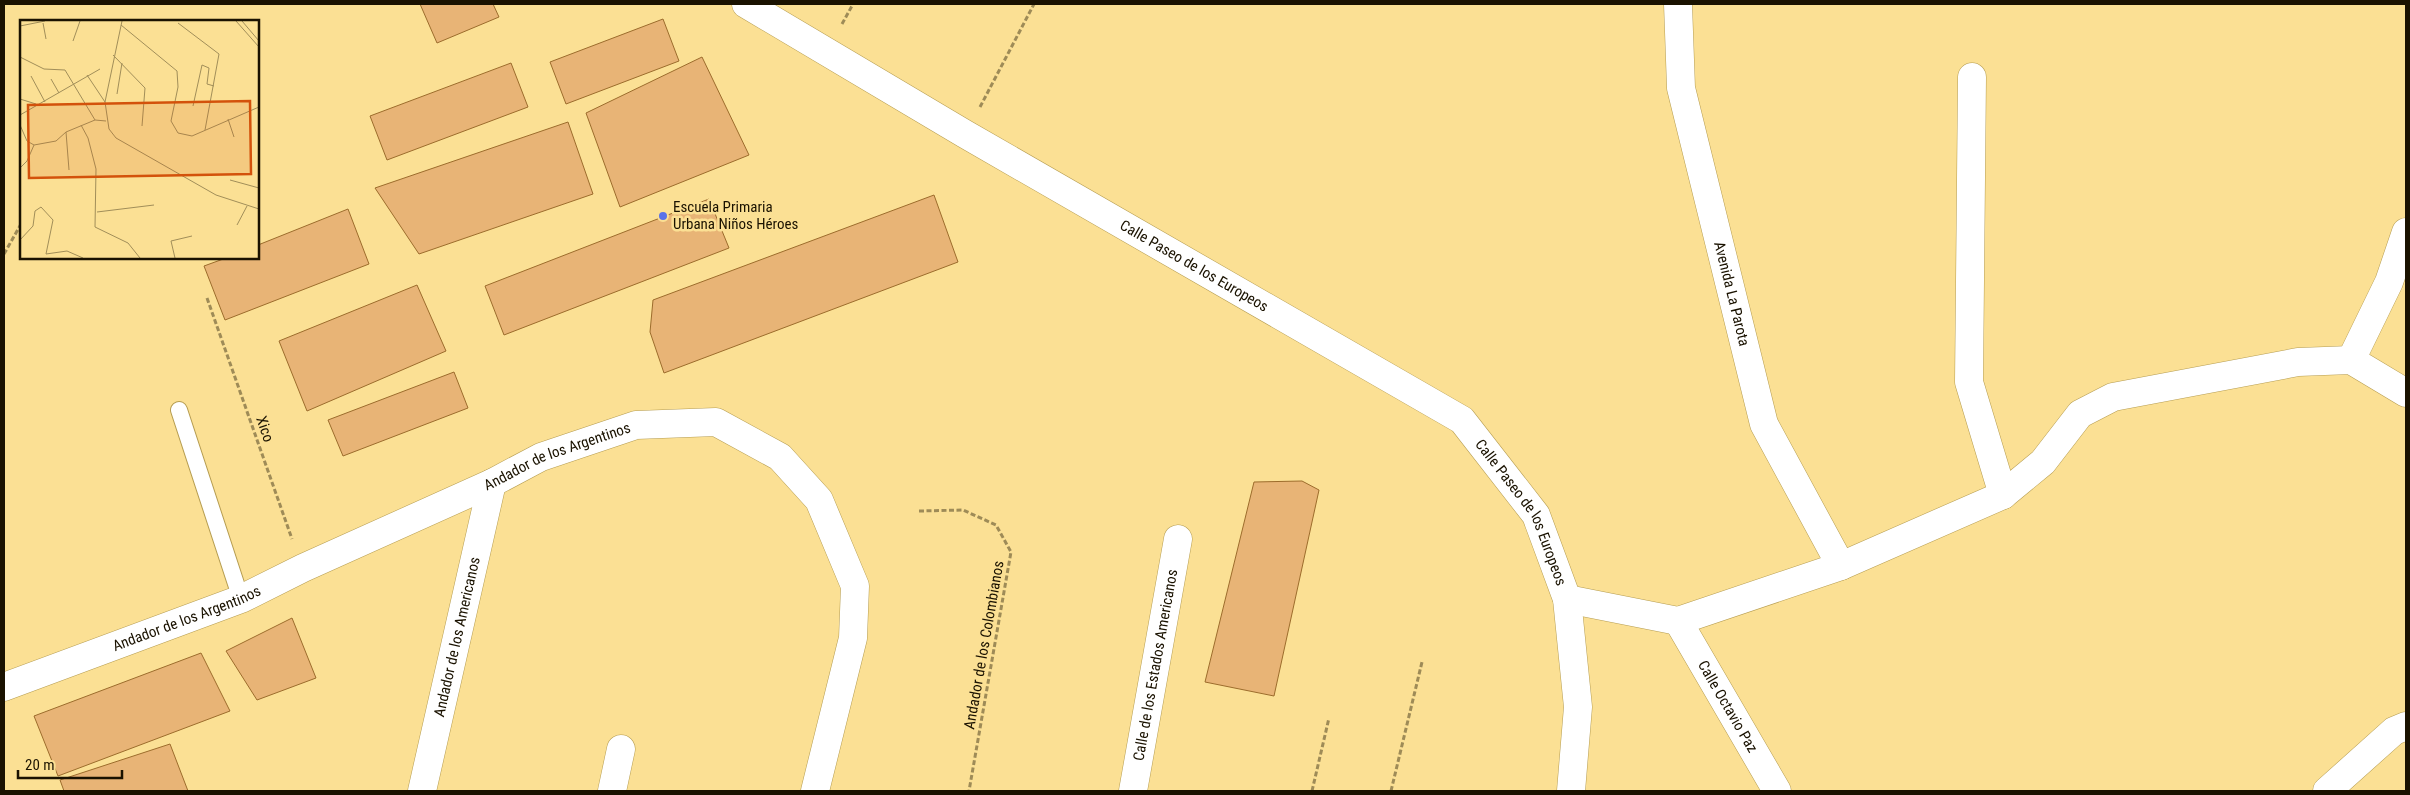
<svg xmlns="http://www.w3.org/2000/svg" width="2410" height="795" viewBox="0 0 2410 795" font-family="'Roboto Condensed',sans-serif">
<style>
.building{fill:#e8b476;stroke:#9c6c2c}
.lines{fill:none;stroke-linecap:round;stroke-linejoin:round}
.lane-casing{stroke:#b69d51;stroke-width:18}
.street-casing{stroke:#b69d51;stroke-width:29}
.path{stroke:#9e8b57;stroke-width:3;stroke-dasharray:5 2.5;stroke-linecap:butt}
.lane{stroke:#fff;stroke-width:16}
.street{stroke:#fff;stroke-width:28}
.poi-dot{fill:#5972e8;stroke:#fbe094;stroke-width:2}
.labels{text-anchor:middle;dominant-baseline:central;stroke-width:5;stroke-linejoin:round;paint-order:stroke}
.poi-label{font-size:15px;fill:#1a1200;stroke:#fbe094;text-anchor:start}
.street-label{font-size:15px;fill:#1a1200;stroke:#fbe094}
.inset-road{fill:none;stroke:#a18e59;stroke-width:1}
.view{fill:#d3520b;fill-opacity:0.15;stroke:#d3520b;stroke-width:2.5}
.inset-edge{fill:none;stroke:#1a1200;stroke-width:2.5}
</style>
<rect width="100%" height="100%" fill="#fbe094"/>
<path class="building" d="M420,4H493L499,17L437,43Z
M663,19L679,61L566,104L550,62Z
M702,57L749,155L620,207L586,113Z
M511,63L528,107L387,160L370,116Z
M568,122L593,194L419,254L375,188Z
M934,195L958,262L664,373L650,332L653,300Z
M709,199L729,248L504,335L485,286Z
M348,209L369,264L225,320L204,266L226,258H258V245Z
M417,285L446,351L307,411L279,341Z
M454,372L468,408L343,456L328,420Z
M1302,481L1319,490L1274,696L1205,682L1254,482Z
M292,618L316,678L257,700L226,651Z
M201,653L230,711L58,776L34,716Z
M170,744L188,791H64L60,780Z"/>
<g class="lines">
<defs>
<path id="lane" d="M179,410L241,599"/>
<g id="street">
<path id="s1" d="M746,4L965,134L1462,420L1536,515L1567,599L1578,707L1571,791"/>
<path id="s2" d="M1678,4L1681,88L1764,424L1841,566"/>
<path d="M1972,77L1969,382L2003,495"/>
<path d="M2351,360L2389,282L2406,232"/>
<path d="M1567,599L1678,621L1841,566L2003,495L2043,462L2080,414L2113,397L2298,362L2351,360L2406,393"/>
<path id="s3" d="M1678,621L1777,791"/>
<path id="s4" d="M4,687L241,599L303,568L492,483L541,457L636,425L716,422L780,457L819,500L855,586L853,638L815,791"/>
<path id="s5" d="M422,791L492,483"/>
<path d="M612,791L621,749"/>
<path id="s6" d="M1133,791L1178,539"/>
<path d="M2327,791L2394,731L2406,726"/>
</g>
</defs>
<use href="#lane" class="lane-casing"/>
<use href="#street" class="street-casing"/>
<path class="path" d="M842,24L853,4
M980,107L1034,4
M4,254L21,224
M207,298L292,539
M919,511L963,510L996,525L1011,552L969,791
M1312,791L1329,718
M1391,791L1422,662"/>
<use href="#lane" class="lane"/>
<use href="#street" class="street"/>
</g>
<circle class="poi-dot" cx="663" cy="216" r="5"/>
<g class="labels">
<g class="poi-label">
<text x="673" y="207">Escuela Primaria<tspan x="673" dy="17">Urbana Niños Héroes</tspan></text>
</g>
<g class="street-label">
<text stroke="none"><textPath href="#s1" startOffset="519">Calle Paseo de los Europeos</textPath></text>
<text stroke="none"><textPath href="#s2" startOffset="296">Avenida La Parota</textPath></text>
<text transform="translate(265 429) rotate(71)">Xico</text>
<text stroke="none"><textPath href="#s4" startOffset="600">Andador de los Argentinos</textPath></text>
<text stroke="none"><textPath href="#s1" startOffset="939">Calle Paseo de los Europeos</textPath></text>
<text stroke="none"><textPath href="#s4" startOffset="195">Andador de los Argentinos</textPath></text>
<text stroke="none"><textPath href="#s5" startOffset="158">Andador de los Americanos</textPath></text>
<text transform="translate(984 645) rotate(-80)">Andador de los Colombianos</text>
<text stroke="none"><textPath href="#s6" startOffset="128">Calle de los Estados Americanos</textPath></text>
<text stroke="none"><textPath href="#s3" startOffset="99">Calle Octavio Paz</textPath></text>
</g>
</g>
<g transform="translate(20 20)">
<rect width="239" height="239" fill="#fbe094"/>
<path class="inset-road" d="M102,1L85,82L89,109L96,118L196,175L239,189M216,1L239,27M222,1L239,21M23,3L26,19M158,3L199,34L185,110M101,5L157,51L158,67L151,101L158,113L172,116L239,87M0,6L25,1M53,21L60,1M93,35L125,68L122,106M0,37L24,49L45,50L75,100M67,55L85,82M11,56L25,82M31,59L39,73M97,74L102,43M0,79L16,84M173,86L182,45L189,48L187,64L194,66M0,95L80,49M208,99L214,117M0,105L7,121L14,125L36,121L46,112L75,100L86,101M61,105L68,118L76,149L75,207L108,223L120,238M46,112L49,150M0,148L7,141L14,125M210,160L239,168M77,192L134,185M217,205L227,186M0,220L13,206L15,191L21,187L33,200L26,234L47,231L63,238M155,238L151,221L172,216"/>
<path class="view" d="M230,81L231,154L9,158L8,85Z"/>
<rect width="239" height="239" class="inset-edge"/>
</g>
<rect width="2410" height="795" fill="none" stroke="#1a1200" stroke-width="10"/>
<path d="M18 770v8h104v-8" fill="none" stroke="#1a1200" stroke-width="2.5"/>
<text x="25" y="770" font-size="15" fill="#1a1200" stroke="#fbe094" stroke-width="4" paint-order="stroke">20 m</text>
</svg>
